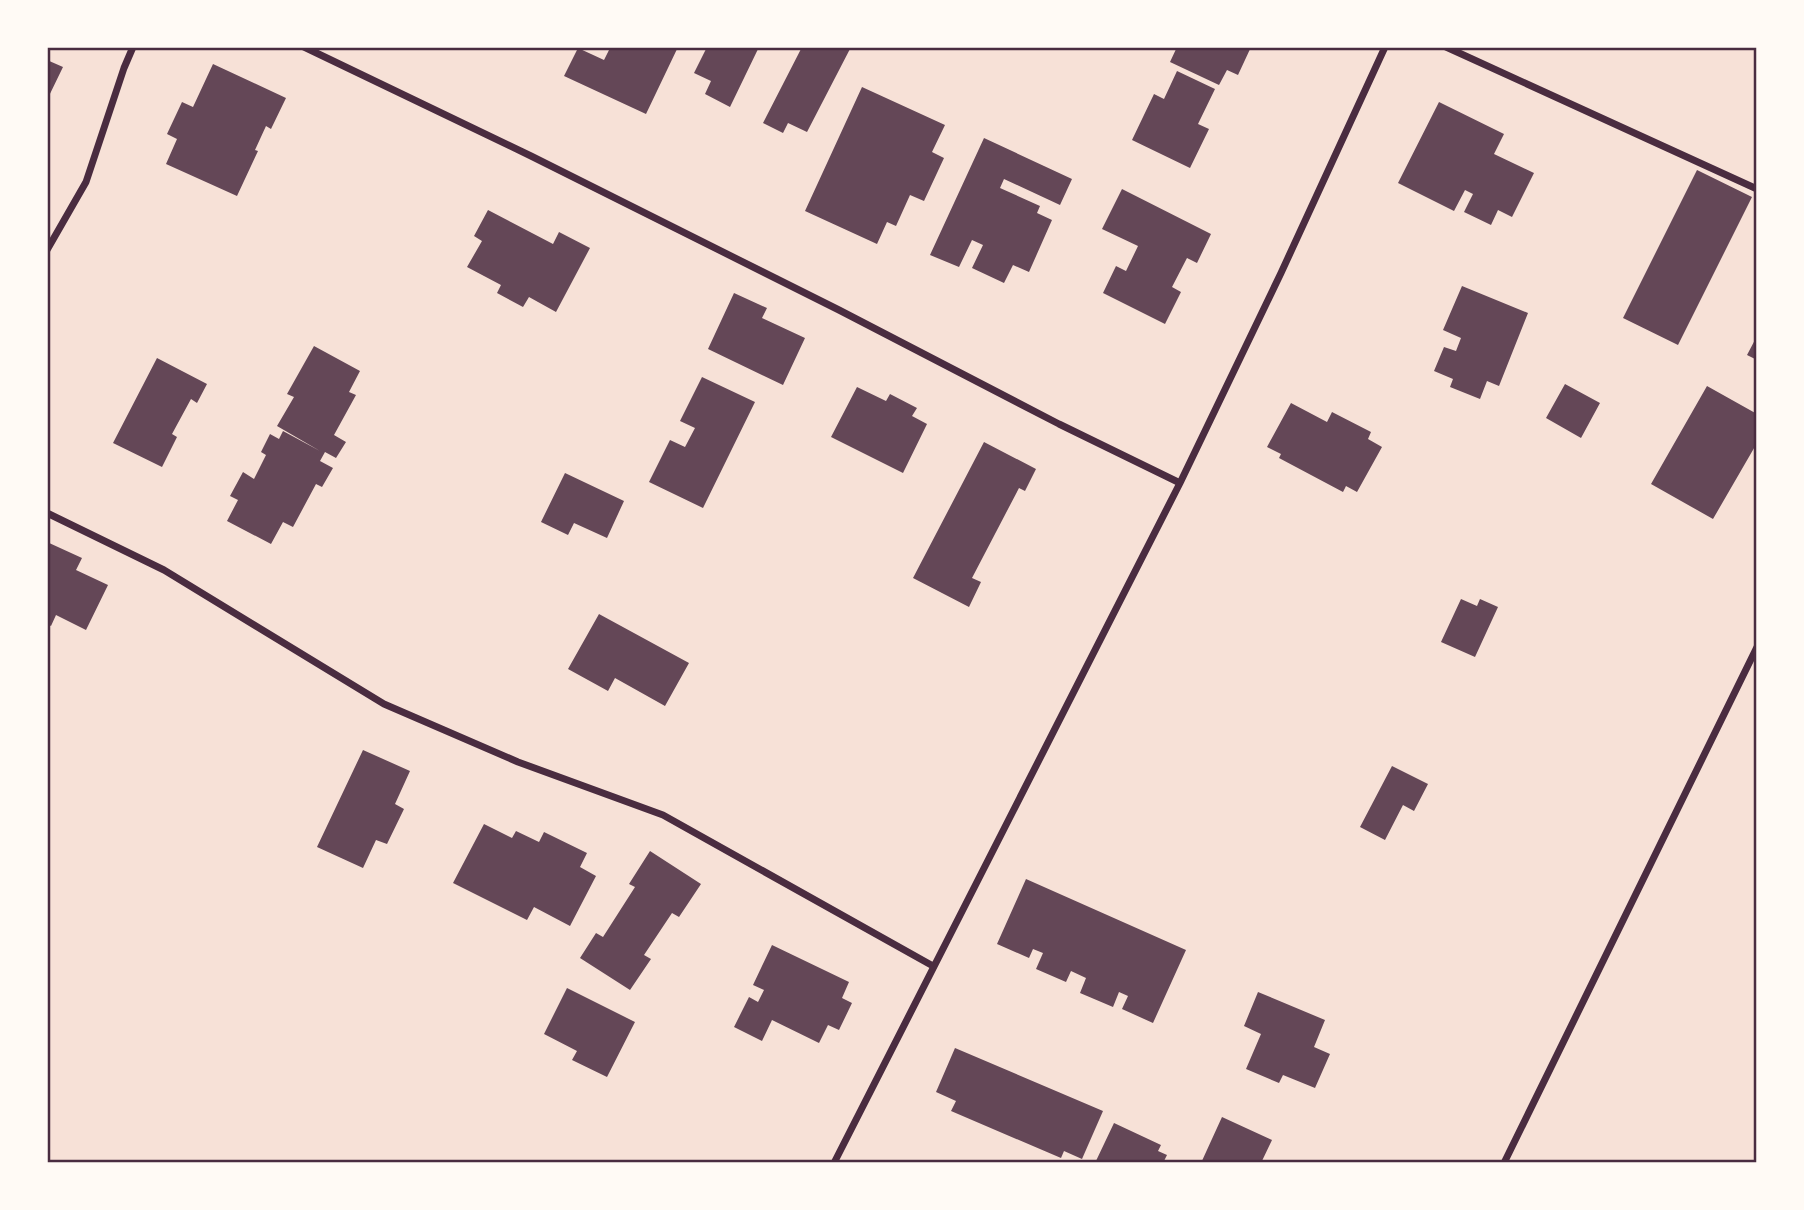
<svg xmlns="http://www.w3.org/2000/svg" width="1804" height="1210" viewBox="0 0 1804 1210" font-family="Barlow,sans-serif">
<style>
.building{fill:#644757}
.lines{fill:none;stroke-linecap:round;stroke-linejoin:round}
.minor{stroke:#4a2c40;stroke-width:7}
.neatline{fill:none;stroke:#4a2c40;stroke-width:2.5}
</style>
<rect width="100%" height="100%" fill="#f7e1d7"/>
<path class="building" d="M604,47H678L646,114L564,76L578,48L604,60L609,50Z
M707,47H759L730,107L705,94L711,81L694,73Z
M802,47H851L807,132L788,123L783,133L763,123Z
M1177,47H1251L1238,75L1227,70L1219,85L1170,62Z
M47,60L63,67L47,100Z
M213,64L286,98L271,129L266,126L255,150L258,151L237,196L166,164L177,139L167,134L182,102L193,107Z
M1177,71L1215,89L1198,124L1209,129L1190,168L1132,140L1154,94L1164,99Z
M862,87L945,125L932,152L944,158L924,201L910,195L896,226L887,222L877,244L805,211Z
M1439,102L1504,134L1494,154L1534,173L1512,217L1498,210L1491,225L1464,212L1473,194L1465,190L1454,211L1398,183Z
M984,138L1072,179L1060,205L1004,179L1000,188L1040,206L1037,213L1052,220L1029,272L1013,265L1004,283L972,268L983,245L972,240L959,267L930,255Z
M1697,170L1752,197L1678,345L1623,318Z
M1122,189L1211,234L1197,263L1187,258L1172,287L1181,292L1165,324L1103,293L1116,266L1126,271L1138,246L1102,229Z
M488,210L553,244L559,232L590,248L556,312L529,297L523,307L497,293L501,285L467,267L482,241L474,236Z
M1462,286L1528,313L1499,386L1487,381L1480,399L1450,387L1453,379L1434,371L1444,347L1456,351L1461,338L1443,330Z
M734,293L767,308L762,318L805,338L783,385L708,349Z
M1757,336V360L1747,355Z
M314,346L360,371L349,392L356,395L334,435L346,442L336,458L325,452L320,461L333,468L322,487L316,484L293,527L283,522L271,544L227,521L238,500L230,496L243,472L254,479L266,455L261,452L270,434L279,439L283,431L320,451L277,426L294,397L287,394Z
M157,358L207,384L197,403L191,399L172,434L177,437L162,467L113,443Z
M702,377L755,402L703,508L649,482L670,440L685,447L695,428L680,421Z
M1565,384L1600,403L1581,438L1546,418Z
M1707,386L1757,414V443L1713,519L1651,484Z
M857,387L886,401L890,394L917,408L912,416L927,424L903,473L831,437Z
M1291,403L1327,422L1332,412L1371,432L1368,439L1382,447L1357,492L1346,486L1343,492L1279,458L1281,454L1267,447Z
M984,442L1036,469L1025,491L1019,488L972,578L981,582L969,607L913,578Z
M565,473L624,501L607,538L574,523L568,535L541,522Z
M47,542L82,558L76,570L108,585L86,630L56,615L51,626L47,624Z
M1461,599L1477,606L1480,599L1498,607L1475,657L1441,642Z
M599,614L689,663L665,706L615,678L608,691L568,669Z
M363,750L410,771L395,804L404,809L387,844L376,840L363,868L317,847Z
M1392,766L1428,784L1414,811L1403,805L1385,840L1360,827Z
M484,824L512,838L516,831L539,842L544,832L587,853L580,867L596,876L570,926L534,907L527,920L453,883Z
M650,851L701,884L679,917L672,913L644,955L651,959L630,990L580,958L596,933L603,937L635,887L629,884Z
M1026,879L1186,950L1153,1023L1122,1009L1128,996L1119,992L1113,1007L1080,993L1086,978L1071,971L1066,982L1036,969L1043,953L1033,949L1029,958L997,944Z
M772,945L849,982L842,998L852,1003L839,1030L828,1025L819,1043L772,1020L762,1041L734,1027L749,997L758,1002L764,990L753,985Z
M567,988L635,1022L607,1077L572,1060L577,1051L544,1034Z
M1258,992L1325,1020L1314,1047L1330,1054L1315,1088L1283,1075L1279,1083L1246,1069L1261,1034L1244,1026Z
M955,1048L1103,1111L1082,1159L1064,1151L1061,1158L951,1111L956,1101L936,1092Z
M1222,1117L1272,1140L1261,1163H1201Z
M1114,1123L1161,1145L1158,1151L1167,1155L1163,1163H1095Z"/>
<g class="lines">
<path class="minor" d="M304,47L531,156L839,310L1059,424L1180,483
M1446,47L1757,189
M47,250L86,182L124,68L133,47
M47,513L164,570L384,704L518,762L663,815L933,966
M834,1163L1180,483L1281,273L1385,47
M1504,1163L1757,647"/>
</g>
<rect width="1804" height="1210" fill="none" stroke="#fffaf5" stroke-width="98"/>
<rect x="49" y="49" width="1706" height="1112" class="neatline"/>
</svg>
